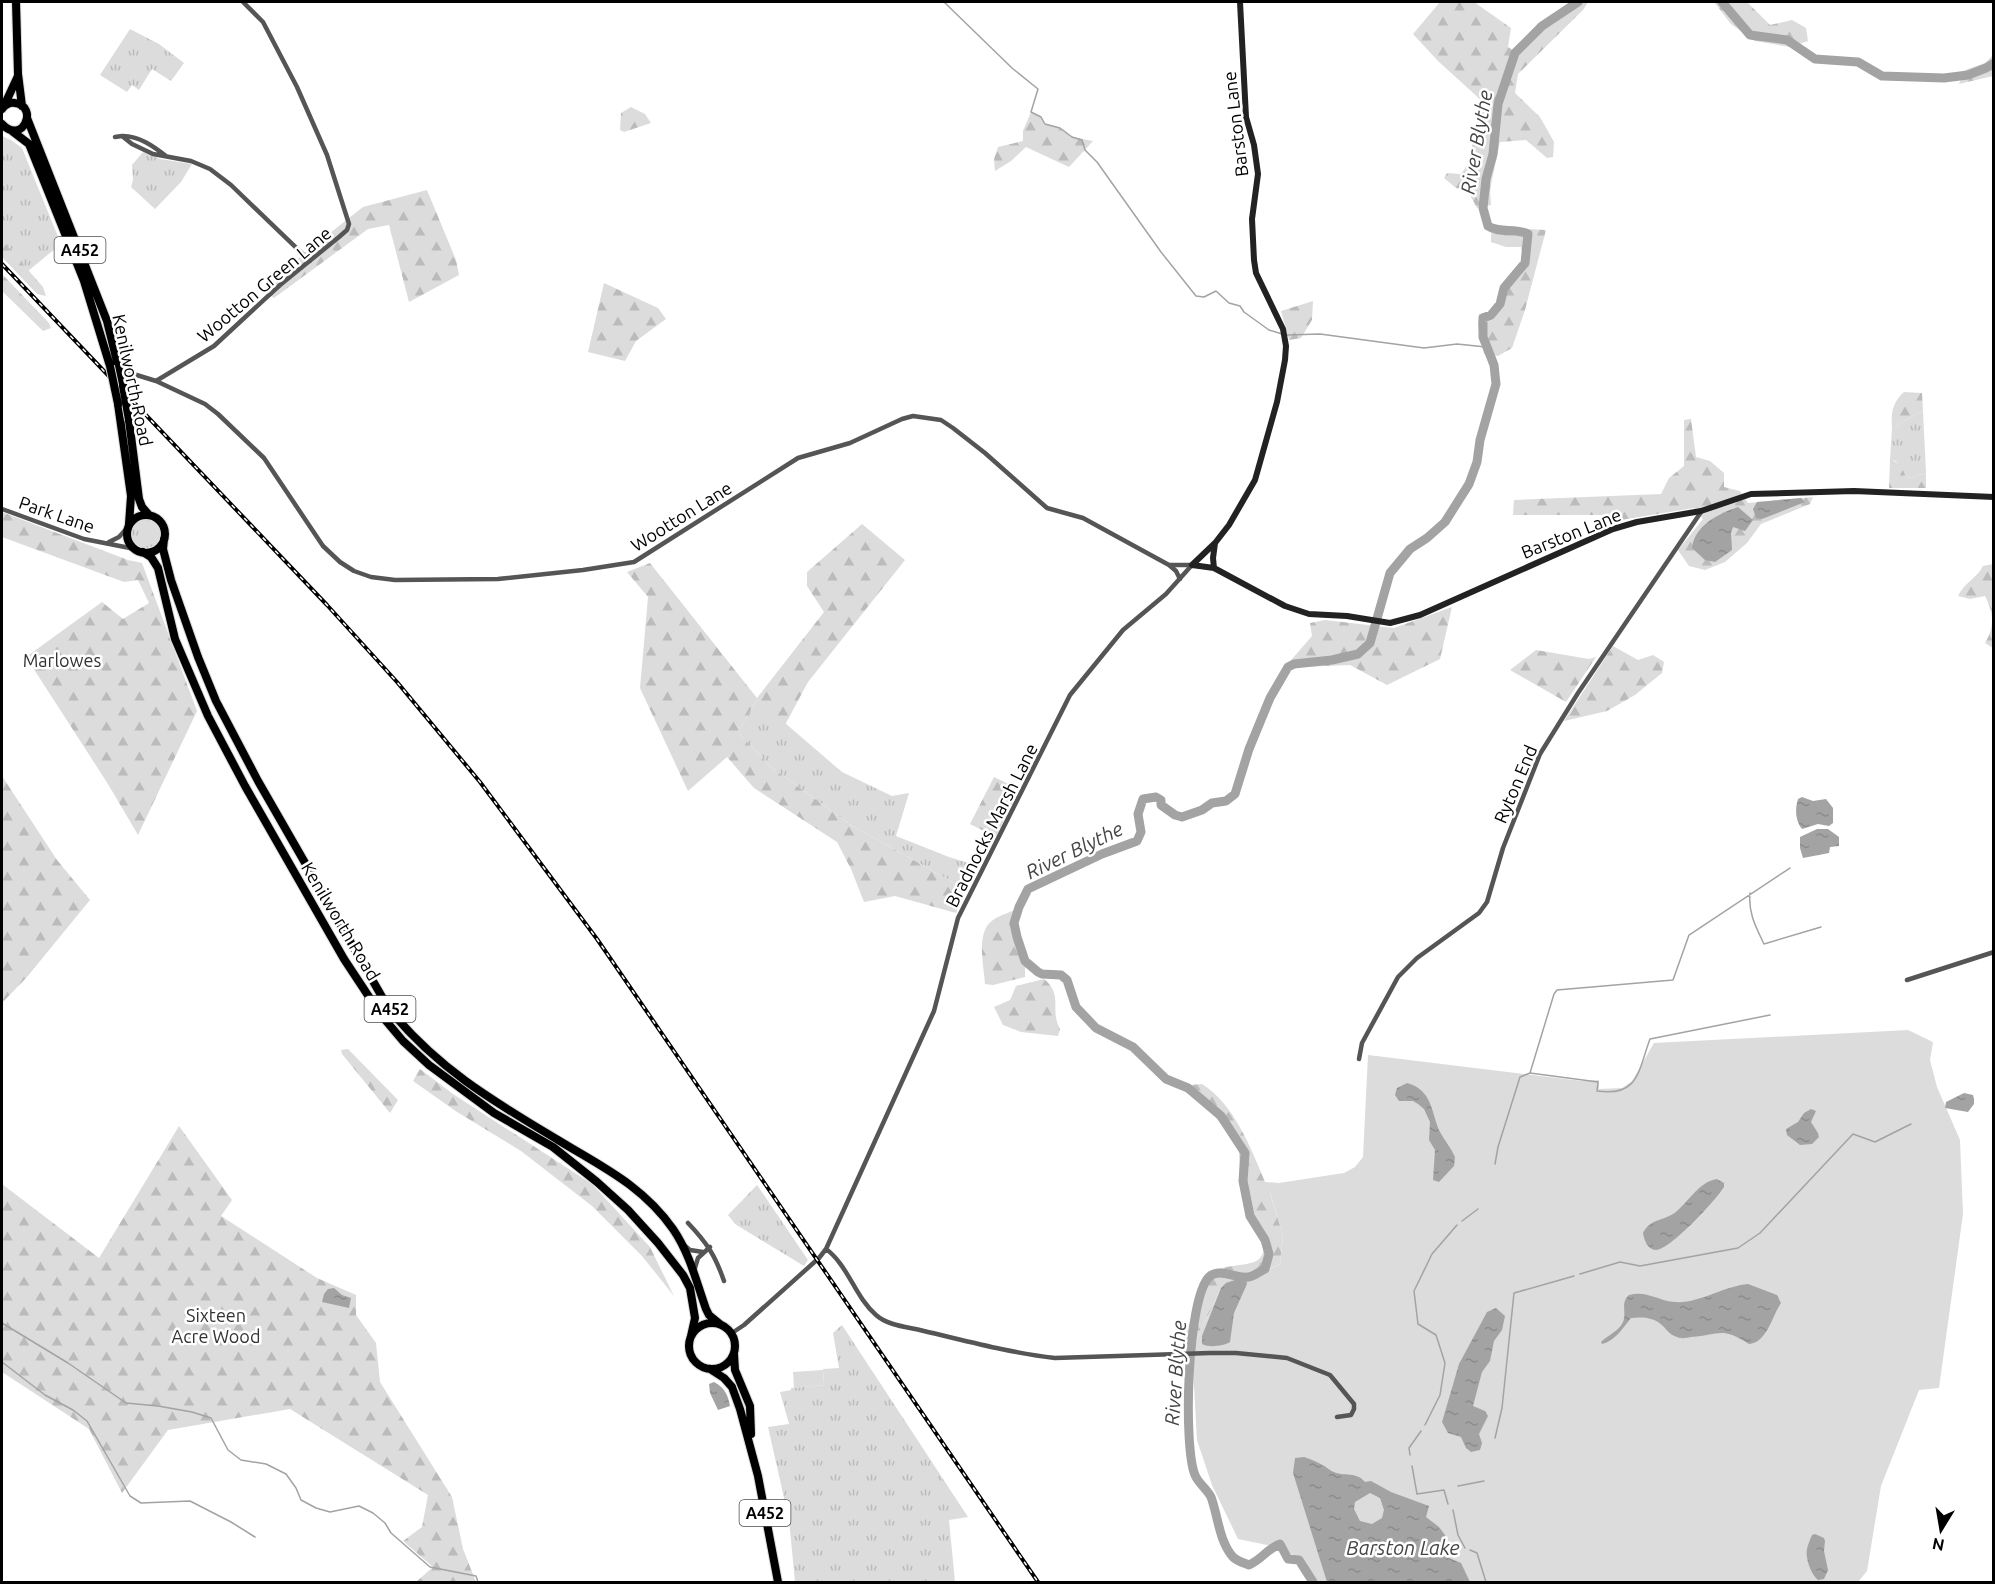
<svg xmlns="http://www.w3.org/2000/svg" width="1995" height="1584" viewBox="0 0 1995 1584" font-family="Ubuntu,sans-serif">
<style>
.grass{fill:url(#grass-tufts)}
.forest{fill:url(#forest-firs)}
.garden{fill:#dcdcdc}
.water{fill:url(#water-ripples);fill-rule:evenodd}
.lines{fill:none;stroke-linecap:round;stroke-linejoin:round}
.stream{stroke:#a3a3a3;stroke-width:1.5}
.river{stroke:#a3a3a3;stroke-width:9}
.highway-casing{stroke:#dbdbdb;stroke-width:10}
.street{stroke:#555;stroke-width:4.5}
.secondary{stroke:#222;stroke-width:6}
.highway{stroke:#000;stroke-width:8}
.rail-casing{stroke:#000;stroke-width:4}
.rail{stroke:#fff;stroke-width:1.5;stroke-dasharray:4.5;stroke-linecap:butt}
.highway-bridge-casing{stroke:#dbdbdb;stroke-width:10;stroke-linecap:butt}
.highway-bridge{stroke:#000;stroke-width:8}
.labels{text-anchor:middle;dominant-baseline:central;stroke-width:5;stroke-linejoin:round;paint-order:stroke}
.shield{fill:#fff;stroke:#4c4c4c;stroke-width:1.5}
.shield-label{font-size:16px;font-weight:bold;fill:#000}
.street-label{font-size:18px;fill:#000;stroke:#fff}
.park-label{font-size:18px;fill:#333;stroke:#fff}
.water-label{font-size:20px;font-style:italic;fill:#444;stroke:#fff}
</style>
<defs>
<pattern id="grass-tufts" width="24" height="20" patternUnits="userSpaceOnUse" patternTransform="scale(1.5)"><rect width="24" height="20" fill="#dcdcdc"/><path d="M3 7l-1-3M5 7V3M7 7l1-3M15 17l-1-3M17 17v-4M19 17l1-3" fill="none" stroke="#bbb"/></pattern>
<pattern id="forest-firs" width="22" height="20" patternUnits="userSpaceOnUse" patternTransform="scale(1.5)"><rect width="22" height="20" fill="#dcdcdc"/><path d="M5 1l3.5 6h-7zM16 11l3.5 6h-7z" fill="#bbb"/></pattern>
<pattern id="water-ripples" width="26" height="14" patternUnits="userSpaceOnUse" patternTransform="scale(1.5)"><rect width="26" height="14" fill="#a3a3a3"/><path d="M2 4q2-2 4 0t4 0M15 11q2-2 4 0t4 0" fill="none" stroke="#8b8b8b"/></pattern>
</defs>
<rect width="100%" height="100%" fill="#fff"/>
<path class="grass" d="M130,29L159,44L184,63L171,81L152,69L139,90L132,85L127,92L100,75Z
M2,136L11,140L22,148L61,244L28,271L2,240Z
M143,152L160,159L192,164L181,182L155,209L131,187L133,180L132,165Z
M1923,411L1926,473L1911,478L1906,477L1896,461L1890,460L1892,428H1895L1900,423Z
M131 533a15 15 0 1 1 30 0a15 15 0 1 1-30 0Z
M757,699L842,772L892,796L909,793L896,836L949,857L978,866L965,889L851,825L771,767L738,732Z
M757,1185L808,1260L804,1266L735,1224L728,1215Z
M842,1325L968,1517L949,1520L955,1582H795L789,1520L768,1427L789,1424L780,1392L791,1390V1388L824,1385L823,1369L839,1368L833,1333Z"/>
<path class="forest" d="M1440,2H1474L1511,28L1508,47L1518,53L1573,2H1588L1583,10L1518,74L1515,93L1540,117L1554,142L1553,157L1547,158L1526,140L1500,142L1490,189L1491,205L1477,208L1471,197V190L1456,188L1444,178L1447,173L1461,174C1472,161 1471,150 1474,134C1476,123 1480,112 1483,102L1438,61L1413,34Z
M1714,2H1747L1770,25L1792,20L1806,28L1808,41L1790,47L1755,41L1731,24Z
M1993,55V76L1959,84L1965,70L1985,63Z
M631,107L645,114L651,123L624,132L620,130L621,113Z
M1031,112L1041,117L1045,124L1060,128L1072,137L1093,141L1069,167L1026,147L1011,161L995,171L994,159L998,147L1023,141V131Z
M427,190L456,260L459,275L409,302L389,225L368,229L274,298L265,292L273,278L363,207Z
M1495,227L1546,230L1525,310L1512,348L1498,356L1484,354L1478,328L1479,314L1499,309L1504,298V288L1525,263L1521,247H1506L1491,242V234Z
M2,240L43,287L46,296L37,294L2,257Z
M2,274L49,323L51,328L43,331L2,291Z
M604,283L658,308L666,319L636,341L625,361L588,352Z
M1313,301L1312,320L1301,338L1289,340L1281,311Z
M1904,392L1922,393L1923,411L1900,423L1895,428H1892C1891,413 1892,403 1904,392Z
M1691,419L1696,457L1710,461L1724,473V487L1740,491L1748,503L1813,497L1810,504L1761,524L1747,543L1725,562L1705,570L1689,566L1678,550L1703,519L1694,508L1615,521L1616,515H1513L1514,500L1661,494L1669,478L1684,466V420Z
M1890,460C1901,462 1902,468 1906,477L1911,478L1926,473V488H1889Z
M2,512L128,560L142,563L197,711L138,835L108,784L26,657L102,602L123,619L149,603L138,580L124,582L2,537Z
M862,524L905,560L808,682L785,725L757,699L738,732L771,767L851,825L965,889L956,913L895,896L864,902L851,869L837,842L754,788L727,757L688,791L640,688L648,597L627,572L650,563L757,698L824,612L807,586V572Z
M1993,564L1994,565L1993,648L1985,643C1995,627 1994,613 1985,596L1970,599L1958,596C1964,583 1977,578 1983,566Z
M1452,607L1440,659L1387,685L1350,665L1302,667L1286,666L1312,636L1310,623L1325,620L1394,628Z
M1613,646L1638,660L1653,655L1664,662L1662,673L1635,695L1607,711L1564,721Z
M1536,650L1589,659L1596,657L1566,702L1510,670Z
M2,776L57,860L90,900L27,977L2,1003Z
M994,777L1019,789L996,837L970,824Z
M1019,907L1014,923L1025,961V977L993,985L985,984C984,966 975,932 993,920C1001,914 1011,913 1019,907Z
M1044,979C1064,996 1049,1008 1060,1029L1058,1036L1021,1032L1003,1025L994,1007L1010,1000L1016,986Z
M348,1049L398,1100L390,1113L342,1054L341,1050Z
M420,1069L453,1094L592,1184L650,1247L674,1296L642,1256L592,1206L521,1151L457,1112L413,1081Z
M1202,1084C1234,1104 1251,1148 1265,1182L1279,1183L1270,1193L1283,1235L1280,1264L1246,1280L1238,1279L1221,1288L1192,1350L1181,1348L1206,1275C1219,1263 1253,1268 1260,1258C1262,1256 1263,1252 1264,1249L1259,1236L1252,1227L1240,1186L1239,1151L1215,1116L1186,1089L1190,1085Z
M179,1126L232,1200L221,1216L317,1278L356,1295V1315L376,1343L380,1382L452,1497L463,1549L476,1582H416L433,1567L403,1541L422,1527L428,1495L290,1409L168,1430L122,1493L89,1429L2,1372V1184L99,1258Z"/>
<path class="garden" d="M1908,1030L1933,1042L1930,1060L1937,1087L1960,1140L1963,1214L1939,1388L1919,1390L1881,1486L1867,1571L1858,1582H1314L1302,1558L1267,1545L1238,1539L1212,1485L1197,1440L1192,1350L1221,1288C1231,1277 1237,1282 1248,1279C1259,1275 1270,1269 1280,1264L1283,1235L1270,1192L1279,1183L1344,1173L1355,1167L1363,1157L1368,1055L1582,1081L1599,1080V1089L1622,1088L1632,1081L1654,1043Z
M823,1370L824,1385L794,1388L793,1372Z"/>
<path class="water" d="M1801,498L1805,502L1762,519L1756,518L1753,509L1757,502Z
M1738,507L1753,520L1745,531L1733,527L1731,533L1732,550L1715,562L1705,560L1692,548C1695,525 1718,514 1738,507Z
M1802,797L1813,801L1826,799L1833,808V823L1829,826L1818,824L1802,829C1795,820 1795,809 1798,799Z
M1817,829H1828L1839,837V846L1830,847L1829,853L1803,858L1800,848V837Z
M1407,1083C1433,1090 1431,1113 1440,1132C1445,1141 1451,1148 1455,1157L1454,1166L1439,1182L1433,1180L1435,1150L1429,1140L1430,1122L1424,1109L1418,1104L1413,1101H1399L1395,1095L1397,1088Z
M1964,1093L1973,1095L1974,1099V1104L1968,1112L1945,1108L1946,1102Z
M1811,1109L1816,1111L1811,1122L1818,1133L1819,1137L1812,1144L1800,1145L1787,1135L1786,1129L1798,1122L1804,1113Z
M1717,1179L1724,1183V1187C1716,1200 1670,1250 1656,1250C1648,1250 1644,1240 1643,1233C1650,1218 1666,1221 1677,1211C1690,1200 1699,1182 1717,1179Z
M1238,1279L1246,1280L1247,1284L1234,1313L1230,1342C1223,1346 1210,1348 1202,1344V1336L1221,1288L1226,1283Z
M1748,1284L1777,1295L1781,1303C1772,1316 1767,1343 1749,1344C1721,1326 1720,1335 1691,1337C1686,1338 1681,1339 1677,1337C1670,1335 1667,1330 1663,1326C1654,1317 1642,1317 1631,1318C1623,1328 1615,1341 1602,1344L1601,1342C1608,1335 1619,1331 1623,1322C1627,1312 1620,1303 1629,1295C1647,1290 1658,1301 1675,1302C1698,1304 1724,1286 1748,1284Z
M334,1288L342,1295L351,1298L349,1308L322,1302L324,1294L328,1289Z
M1496,1308L1505,1316L1502,1330L1494,1341L1490,1361L1482,1372L1473,1406L1485,1411L1488,1416L1479,1434L1482,1443L1480,1450L1471,1452L1466,1448L1461,1437L1448,1433L1442,1422L1459,1364L1487,1312Z
M714,1382C725,1388 728,1395 730,1406L718,1410L710,1393L709,1384Z
M1304,1457C1314,1460 1322,1464 1330,1470C1341,1478 1355,1470 1365,1482L1371,1481L1391,1492L1429,1506L1426,1517L1439,1527L1445,1535L1447,1542L1444,1556L1461,1563L1470,1582H1327L1293,1473L1295,1458ZM1370,1493L1380,1498L1384,1510L1382,1518L1372,1524L1360,1521L1354,1509L1355,1502Z
M1815,1534L1824,1538L1825,1541L1824,1551L1828,1570L1824,1579L1818,1580C1811,1574 1805,1558 1807,1549C1808,1544 1810,1540 1812,1535Z"/>
<g class="lines">
<path class="stream" d="M944,2L1012,68L1038,89L1031,112L1041,117L1045,124L1060,128L1072,137L1082,140L1085,150L1097,162L1161,252L1196,296L1204,297L1216,291L1229,303L1240,306L1244,312L1269,330L1282,334
M1287,335L1320,334L1424,348L1457,344L1486,347
M1750,893C1748,913 1756,927 1764,944L1821,927
M1530,1073L1598,1082L1597,1091C1639,1097 1638,1071 1650,1039L1770,1015
M1495,1164L1498,1147L1520,1077L1530,1073L1554,994L1557,990L1673,980L1689,935L1790,868
M1462,1221L1478,1209
M1580,1274L1620,1262L1640,1266L1738,1248L1760,1233L1853,1134L1875,1142L1911,1124
M2,1323L68,1363L126,1403L158,1406L192,1412L211,1418L228,1450L241,1460L266,1464L286,1474L296,1488L301,1500L316,1508L330,1512L359,1506L373,1513L385,1523L391,1533L430,1567L476,1576L478,1582
M2,1362L45,1395L73,1410L87,1421L130,1496L141,1503L190,1501L231,1522L255,1537
M1425,1425L1440,1395L1445,1363L1436,1335L1418,1324L1414,1291L1432,1254L1457,1225
M1495,1438L1502,1408L1514,1293L1574,1276
M1410,1455L1409,1448L1421,1431
M1412,1466L1417,1494L1444,1490L1448,1504
M1458,1486L1484,1481
M1453,1510L1458,1535L1465,1548
M1470,1550L1477,1553L1486,1582"/>
<path class="river" d="M1722,2L1750,35L1787,40L1815,59L1858,62L1882,76L1944,78L1968,75L1986,68L1994,63
M1313,1582L1299,1560L1288,1559L1280,1544C1265,1550 1264,1558 1249,1565C1244,1563 1237,1561 1233,1557C1219,1541 1218,1516 1211,1497C1207,1489 1198,1483 1195,1475C1183,1446 1187,1299 1209,1277C1219,1267 1236,1279 1248,1277C1253,1277 1260,1271 1265,1269L1269,1254L1265,1240L1250,1216L1243,1181L1245,1153L1221,1116L1188,1088L1166,1079L1133,1047L1096,1028L1076,1007L1067,980L1061,975L1042,974L1038,972L1025,961L1017,937L1014,923L1019,907L1028,889L1102,854L1137,841L1141,832L1138,814L1143,799L1156,797L1161,800V805L1175,815L1182,817L1202,810L1212,803L1226,801L1235,794L1249,749L1270,698L1288,667L1294,664L1332,660L1358,654L1370,643L1390,573L1410,549L1427,538L1445,522L1469,484L1477,462L1480,440L1496,384L1494,365L1483,337V318L1491,315L1500,304L1504,288L1525,263L1528,234C1515,227 1500,234 1488,226L1483,208L1486,179L1493,154L1498,104L1515,53L1542,26L1578,2"/>
<defs>
<path id="highway" d="M16,2L18,74L22,106
M4,106L18,76
M2,109C5,105 9,102 15,103C39,106 23,146 2,124
M27,118L107,321L123,386
M12,131L29,144L84,281L110,366
M118,404L131,496L129,524
M129,420L139,499L142,507L149,515
M127 534a19 19 0 1 1 38 0a19 19 0 1 1-38 0Z
M164,539L163,549L171,580L198,657L216,701L258,781L389,1009C438,1069 493,1101 558,1140C602,1167 642,1185 673,1229C690,1254 696,1281 706,1309L709,1315L720,1324
M143,552L151,557L158,568L175,639L208,716L245,786L344,959L381,1015L403,1041L429,1065L494,1113L553,1147L597,1182L628,1210L658,1243L683,1275L690,1288L695,1318L691,1336
M689 1346a23 23 0 1 1 46 0a23 23 0 1 1-46 0Z
M734,1354L735,1370L750,1406L751,1434
M710,1369L724,1378L732,1387L740,1409L758,1476L778,1582"/>
</defs>
<use href="#highway" class="highway-casing"/>
<path class="street" d="M123,136C139,136 153,146 166,156
M115,137L122,136L132,144L153,154L191,161L210,169L231,185L310,261
M120,372H127L156,381L205,404L218,414L264,458L323,546L340,562L354,571L371,577L395,580L498,579L583,570L634,562L798,458L850,443L902,419L913,416L941,420L953,428L985,453L1047,508L1083,518L1169,565H1192
M156,381L214,346L280,285L339,237L347,230L349,224L327,155L297,87L263,22L243,2
M2,509L84,539L135,549
M109,542L119,537L128,527
M1169,565L1176,571L1180,579
M1907,980L1994,952
M1359,1059L1362,1043L1398,977L1417,958L1479,913L1487,902L1503,848L1540,754L1578,693L1701,512
M688,1223C707,1243 715,1255 724,1281
M684,1245L690,1250L703,1252
M826,1249C848,1265 855,1297 876,1315C888,1326 909,1327 924,1331C967,1341 1011,1353 1055,1358L1210,1353H1236L1287,1358L1330,1375L1354,1404V1409L1351,1415L1337,1417
M694,1271L698,1258L710,1247
M732,1333L744,1325L819,1258L826,1249L934,1011L958,918L1070,695L1123,630L1166,594L1192,565"/>
<path class="secondary" d="M1192,565L1214,568L1285,606L1309,614L1347,616L1390,623L1420,615L1613,529L1637,522L1701,511L1751,494L1854,491L1994,497
M1192,565L1215,543L1229,525L1255,480L1277,402L1285,360L1286,346L1283,329L1256,273L1254,260L1252,219L1258,174L1254,145L1246,117L1240,2
M1214,568L1213,558L1215,543"/>
<use href="#highway" class="highway"/>
<defs>
<path id="rail" d="M2,264L327,605L397,682L480,782L597,939L1038,1582"/>
</defs>
<use href="#rail" class="rail-casing"/>
<use href="#rail" class="rail"/>
<defs>
<path id="highway-bridge" d="M110,366L118,404
M123,386L129,420"/>
</defs>
<use href="#highway-bridge" class="highway-bridge-casing"/>
<use href="#highway-bridge" class="highway-bridge"/>
</g>
<g class="labels">
<g class="shield">
<rect x="54.5" y="237" width="51" height="26" rx="4.5"/>
<rect x="364.5" y="996" width="51" height="26" rx="4.5"/>
<rect x="739.5" y="1500" width="51" height="26" rx="4.5"/>
</g>
<g class="shield-label">
<text x="80" y="250">A452</text>
<text x="390" y="1009">A452</text>
<text x="765" y="1513">A452</text>
</g>
<g class="street-label">
<text transform="translate(1235 124) rotate(-97)">Barston Lane</text>
<text transform="translate(264 284) rotate(-40)">Wootton Green Lane</text>
<text transform="translate(133 380) rotate(78)">Kenilworth Road</text>
<text transform="translate(57 514) rotate(19)">Park Lane</text>
<text transform="translate(681 516) rotate(-32)">Wootton Lane</text>
<text transform="translate(1571 533) rotate(-22)">Barston Lane</text>
<text transform="translate(1515 784) rotate(-67)">Ryton End</text>
<text transform="translate(991 825) rotate(-63)">Bradnocks Marsh Lane</text>
<text transform="translate(341 921) rotate(59)">Kenilworth Road</text>
</g>
<g class="park-label">
<text x="62" y="660">Marlowes</text>
<text x="216" y="1315">Sixteen<tspan x="216" dy="21">Acre Wood</tspan></text>
</g>
<g class="water-label">
<text transform="translate(1476 142) rotate(-80)">River Blythe</text>
<text transform="translate(1074 850) rotate(-26)">River Blythe</text>
<text transform="translate(1175 1373) rotate(-86)">River Blythe</text>
<text x="1403" y="1547">Barston Lake</text>
</g>
</g>
<rect width="1995" height="1584" fill="none" stroke="#000000" stroke-width="6"/>
<g transform="translate(1941 1530) rotate(191)" stroke="#ffffff" stroke-width="4.5" paint-order="stroke">
<path d="M0-4.5L10 22L0 15L-10 22Z" fill="#000000"/>
<text y="-9" font-size="16" font-weight="bold" text-anchor="middle" fill="#000000">N</text>
</g>
</svg>
